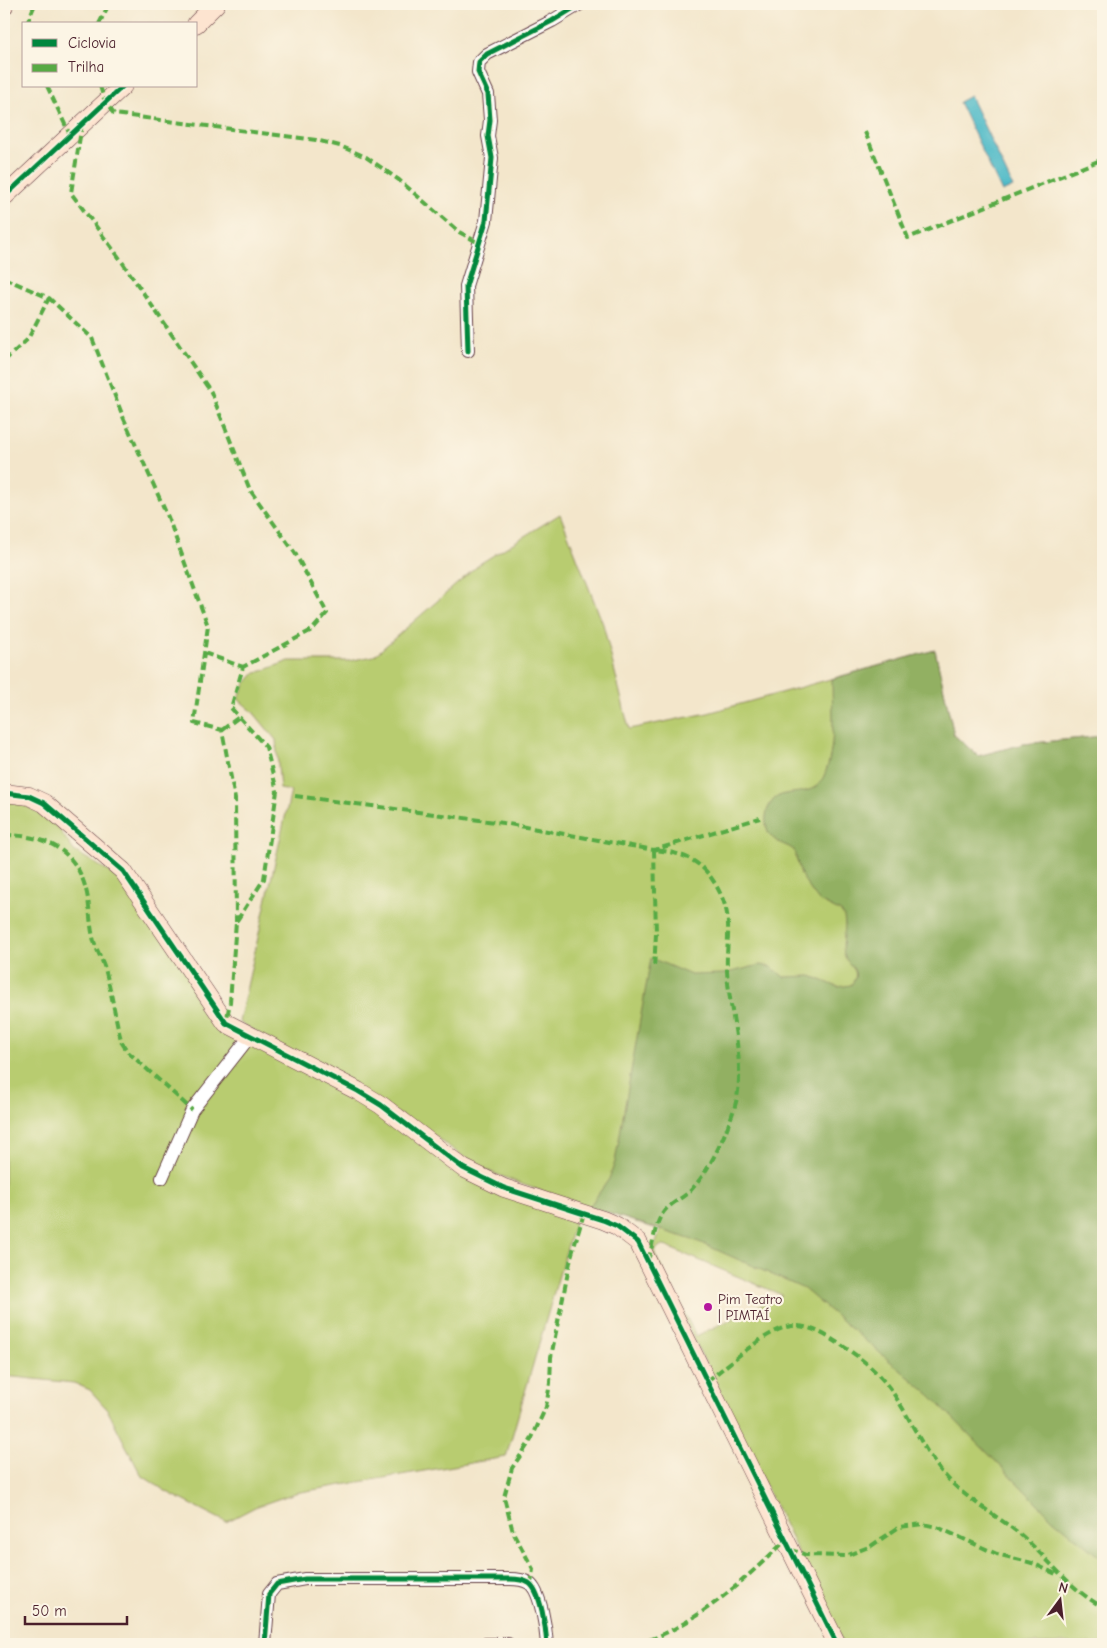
<svg xmlns="http://www.w3.org/2000/svg" width="1107" height="1648" viewBox="0 0 1107 1648" font-family="'Comic Neue',sans-serif">
<style>
.green{fill:#b8cc6f;stroke:#81764d;fill-rule:evenodd}
.forest{fill:#92b062;stroke:#6e6846}
.water{fill:#4cb9c7;stroke:#4b6c79}
.lines{fill:none;stroke-linecap:round;stroke-linejoin:round}
.street-casing{stroke:#633d43;stroke-width:14}
.secondary-casing{stroke:#633d43;stroke-width:19}
.street{stroke:#fff;stroke-width:12}
.secondary{stroke:#fde4d0;stroke-width:18}
.quiet{stroke:#57aa44;stroke-width:4;stroke-dasharray:8 4;stroke-linecap:butt}
.cycleway-casing{stroke:#fcf5e5;stroke-width:8}
.cycleway{stroke:#00873e;stroke-width:5}
.poi-dot{fill:#b5179e;stroke:#fcf5e5;stroke-width:2}
.labels{text-anchor:middle;dominant-baseline:central;stroke-width:4.5;stroke-linejoin:round;paint-order:stroke}
.poi-label{font-size:14px;fill:#4a1f2b;stroke:#fcf5e5;text-anchor:start}
</style>
<rect width="100%" height="100%" fill="#fcf5e5"/>
<filter id="ink" filterUnits="userSpaceOnUse"><feTurbulence type="fractalNoise" baseFrequency=".02" numOctaves="2"/><feDisplacementMap in="SourceGraphic" scale="10" xChannelSelector="R" yChannelSelector="G"/><feConvolveMatrix kernelMatrix="1 2 1 2 8 2 1 2 1" color-interpolation-filters="sRGB"/></filter>
<filter id="wash" filterUnits="userSpaceOnUse"><feTurbulence type="fractalNoise" baseFrequency=".0096" numOctaves="4" result="noise"/><feDisplacementMap in="SourceGraphic" scale="20" xChannelSelector="R" yChannelSelector="G"/><feGaussianBlur stdDeviation="1.12" result="paint"/><feColorMatrix in="noise" values="0 0 0 0 0 0 0 0 0 0 0 0 0 0 0 0 0 1.4 0 .05"/><feComposite in="paint" operator="in"/></filter>
<g filter="url(#wash)">
<rect width="100%" height="100%" fill="#f3e6cb"/>
<path class="green" d="M560,514L603,624L629,729L708,713L935,650L954,735L978,756L1024,744L1103,736V1644H843L652,1254L660,1230L524,1185L476,1166L425,1129L239,1022L291,791L280,789L276,740L253,712L238,699L245,684L254,674L289,661H348L374,656L481,563ZM660,1246H665L782,1295L696,1336L655,1255V1251Z
M4,799L25,804L57,826L74,851L120,878L237,1036L236,1041L248,1048L251,1044L269,1055L272,1053L328,1081L408,1131L576,1217L506,1457L295,1493L255,1507L226,1522L167,1492L141,1475L107,1409L90,1390L74,1383L4,1376Z"/>
<path class="forest" d="M935,650L954,735L978,756L1024,744L1103,736V1560L1052,1518L930,1395L804,1289L699,1242L589,1207L609,1179L615,1162L651,958L691,975L723,974L760,965L771,967L784,977L811,976L838,987L851,985C863,969 848,968 844,954C841,942 847,930 844,917L841,912L819,901L812,892L801,875L794,850C788,845 779,844 774,839C761,829 764,803 779,796C793,790 814,796 823,778C837,749 832,710 832,679Z"/>
<path class="water" d="M970,96L1013,187L1002,192L959,102Z"/>
</g>
<g filter="url(#ink)">
<g class="lines">
<defs>
<path id="street" d="M468,351L466,286L486,221L492,158L488,136L490,120L488,94L478,72L479,62L487,54L552,21L580,4
M162,1178L192,1110L251,1035
M265,1644L269,1594L277,1584L305,1579H510C516,1579 524,1580 529,1583C541,1591 546,1630 547,1644
M485,1644H508"/>
<path id="secondary" d="M4,6V4
M196,24L216,4
M4,197L123,86
M4,793L29,796L44,803L123,871L226,1023L358,1091L381,1105L463,1168L504,1188L603,1220L617,1226L638,1242L837,1644"/>
</defs>
<use href="#street" class="street-casing"/>
<use href="#secondary" class="secondary-casing"/>
<use href="#street" class="street"/>
<use href="#secondary" class="secondary"/>
<path class="quiet" d="M27,24L35,4
M99,24L109,4
M47,86L70,135
M100,86L105,102L114,114L316,140L340,146L366,157L399,180L459,232L479,243
M82,124L71,193L118,256L211,392L250,490L295,553L327,613L312,630L243,667L231,708L266,747L277,791L264,879L236,922L230,1002L226,1023
M865,132L908,238L1103,159
M4,278L49,298L92,338L124,419L168,517L208,626L194,723L222,730L235,799L236,922
M4,361L28,339L49,298
M204,653L243,667
M222,730L239,717
M295,796L503,823L654,850L760,818
M4,835C49,835 80,852 88,899C90,912 90,924 93,937C95,948 102,958 105,969C112,993 115,1019 122,1043L128,1052L192,1110
M648,1260C653,1246 654,1228 661,1216C667,1204 683,1199 692,1189C711,1168 725,1136 734,1109C748,1067 729,1013 727,970C726,951 730,933 727,914C725,902 719,889 712,879C698,858 678,852 654,850L656,934L654,968
M707,1381C729,1365 766,1329 792,1326C809,1325 824,1334 838,1343C854,1353 869,1364 882,1379C906,1406 918,1443 941,1471C963,1498 994,1513 1021,1535C1049,1559 1070,1590 1103,1607
M790,1549L806,1555L846,1556L871,1546L899,1527L923,1524L937,1527L997,1554L1032,1563L1058,1575
M531,1585L533,1569L513,1532L504,1497L512,1468L531,1440L546,1407L550,1383L551,1357L571,1257L584,1213
M570,1644L579,1640L594,1644
M638,1644C697,1625 742,1582 786,1540"/>
<defs>
<path id="cycleway" d="M4,197L123,86
M468,351L466,286L486,221L492,158L488,136L490,120L488,94L478,72L479,62L487,54L552,21L580,4
M4,793L29,796L44,803L123,871L226,1023L358,1091L381,1105L463,1168L504,1188L603,1220L617,1226L638,1242L837,1644
M265,1644L269,1594L277,1584L305,1579H510C516,1579 524,1580 529,1583C541,1591 546,1630 547,1644"/>
</defs>
<use href="#cycleway" class="cycleway-casing"/>
<use href="#cycleway" class="cycleway"/>
</g>
</g>
<circle class="poi-dot" cx="708" cy="1307" r="5"/>
<g class="labels">
<g class="poi-label">
<text x="718" y="1299">Pim Teatro<tspan x="718" dy="16">| PIMTAÍ</tspan></text>
</g>
</g>
<rect width="1107" height="1648" fill="none" stroke="#fcf5e5" stroke-width="20"/>
<rect x="22" y="22" width="175" height="65" fill="#fcf5e5" stroke="#b59f9b"/>
<rect x="32" y="39" width="25" height="8" fill="#00873e" stroke="#b59f9b"/>
<text x="68" y="48" font-size="15" fill="#4a1f2b">Ciclovia</text>
<rect x="32" y="64" width="25" height="8" fill="#57aa44" stroke="#b59f9b"/>
<text x="68" y="72" font-size="15" fill="#4a1f2b">Trilha</text>
<g transform="translate(1060 1600) rotate(15)" stroke="#fcf5e5" stroke-width="4" paint-order="stroke">
<path d="M0-4L9 19L0 12L-9 19Z" fill="#4a1f2b"/>
<text y="-8" font-size="14" font-weight="bold" text-anchor="middle" fill="#4a1f2b">N</text>
</g>
<path d="M25 1616v8h102v-8" fill="none" stroke="#4a1f2b" stroke-width="2.5"/>
<text x="32" y="1616" font-size="15" fill="#4a1f2b" stroke="#fcf5e5" stroke-width="4" paint-order="stroke">50 m</text>
</svg>
